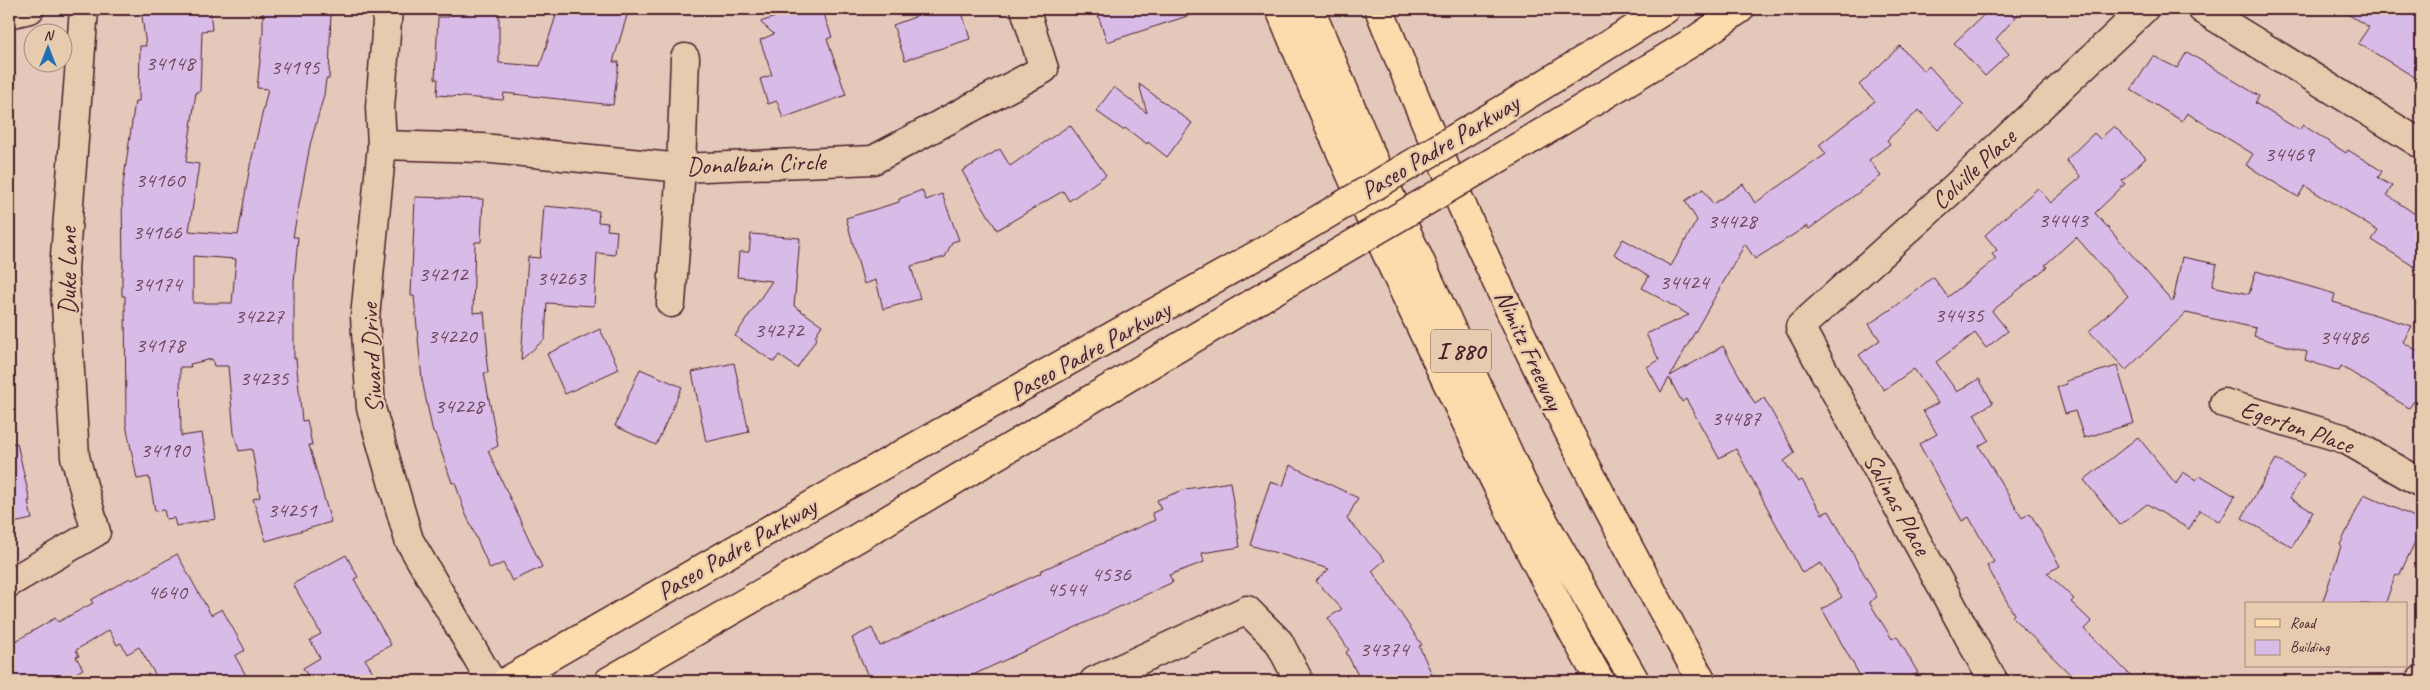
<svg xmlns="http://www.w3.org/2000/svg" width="2430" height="690" viewBox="0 0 2430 690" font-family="Caveat,sans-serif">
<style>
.building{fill:#d9bbe8;stroke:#4a1f2b;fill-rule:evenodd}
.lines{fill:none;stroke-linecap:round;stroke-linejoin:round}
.minor-casing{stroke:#4a1f2b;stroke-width:31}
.major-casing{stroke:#4a1f2b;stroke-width:31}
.highway-casing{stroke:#4a1f2b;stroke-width:31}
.minor{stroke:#e7cbae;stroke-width:28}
.major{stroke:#fcdcac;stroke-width:28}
.highway{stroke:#fcdcac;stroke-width:28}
.major-bridge-casing{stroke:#4a1f2b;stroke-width:31;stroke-linecap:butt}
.major-bridge{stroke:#fcdcac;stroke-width:28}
.labels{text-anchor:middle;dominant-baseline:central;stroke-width:4.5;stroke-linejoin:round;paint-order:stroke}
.number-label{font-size:22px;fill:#6e465a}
.shield{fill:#e7cbae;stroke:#795352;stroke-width:1}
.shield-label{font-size:24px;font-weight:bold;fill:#4a1f2b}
.street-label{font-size:25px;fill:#4a1f2b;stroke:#e7cbae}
</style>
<rect width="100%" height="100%" fill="#e4c8ba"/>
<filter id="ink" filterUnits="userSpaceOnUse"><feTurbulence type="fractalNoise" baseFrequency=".02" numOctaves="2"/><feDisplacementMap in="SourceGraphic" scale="10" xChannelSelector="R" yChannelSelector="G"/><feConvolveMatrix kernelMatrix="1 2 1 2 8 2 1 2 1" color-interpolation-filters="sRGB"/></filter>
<g filter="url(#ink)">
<path class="building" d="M141,9H210L212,30L202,31L200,92H196L186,162L199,164L189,231L238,235L250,166L268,89L257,88L263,32V9H331L329,79H326L324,95L310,145L293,237H298L294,282V359L296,358L302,421L307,420L312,445H309L331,522L266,541L253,499L260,497L252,449L239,451L234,433L228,366H214L212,359L190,364L191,367H180L181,436L202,433L216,519L176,526L174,518L166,519L164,510L155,511L149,477L137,479L126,424L125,296H122V270H123L122,192L135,101H139L140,46H146ZM193,256L236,259L232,303H193Z
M449,9H499V63L540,66L558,9H629L613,62H619L613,105L504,93L503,100L437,95L438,79H435L438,17H449Z
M800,9H822L832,37L827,39L846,95L783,118L777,101L768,104L760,79L772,75L760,40L774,34L760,22Z
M912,9H961L970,39L905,60L893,25L915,17Z
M1096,9H1197V13L1107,42Z
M1990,9H2023L1996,39L2009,54L1985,76L1954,43Z
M2339,9H2421V81L2358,43L2369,27Z
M1900,46L1924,71L1929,66L1964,105L1938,130L1919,110L1887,140L1890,144L1869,160L1881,176L1809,229L1807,226L1755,259L1745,244L1670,376L1723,346L1755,404L1764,398L1795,453L1784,461L1798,482L1802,480L1822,514L1829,511L1877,597L1869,602L1892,639L1897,636L1918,673L1903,681H1863L1822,609L1842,597L1821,563L1802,573L1736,449L1719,458L1686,399L1682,402L1669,378L1661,392L1647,367L1659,360L1646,334L1689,315L1642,288L1649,276L1614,254L1623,239L1671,266L1697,220L1685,201L1703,189L1713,204L1743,184L1755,203L1826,154L1819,145L1875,101L1859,85Z
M2187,52L2259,96L2255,103L2299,130L2303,125L2346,153L2348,150L2382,171L2378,178L2392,186L2387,195L2421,218V271L2372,240L2378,231L2305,186L2298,197L2246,165L2253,154L2187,113L2182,121L2131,90L2153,56L2177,68Z
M1139,84L1192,123L1167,157L1148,142L1147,144L1125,128L1123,130L1096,111L1114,87L1147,113Z
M1070,125L1106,175L1069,201L1063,191L997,230L962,171L1000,149L1010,166Z
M2114,126L2146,158L2122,181L2125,184L2095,213L2173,302L2182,257L2217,264L2212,286L2249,294L2256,271L2335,294L2333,302L2412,326L2403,342L2421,353V405L2414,401L2409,408L2341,366L2339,371L2305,360L2307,352L2254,336L2256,328L2186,313L2126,370L2089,331L2128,296L2076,237L2045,265L2047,267L1992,311L2008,331L1986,348L1975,333L1936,362L1957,392L1979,379L1993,403L1974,414L1989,440L1979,446L2022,518L2030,513L2060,566L2047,573L2074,599L2071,602L2092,622L2085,629L2136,681H2077L2012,617L2014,614L1987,566L1994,562L1969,517L1962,521L1919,444L1937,434L1923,411L1938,403L1914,369L1884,390L1859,355L1880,340L1869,324L1896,306L1933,277L1948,297L1996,259L1992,254L1997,250L1985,235L2038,188L2051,203L2081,177L2066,160L2094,133L2100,139Z
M922,190L926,200L942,194L959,240L952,242L945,257L911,266L920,299L883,309L876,280L864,284L846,218L899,202V199Z
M415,197L483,199L481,242H475L473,313L484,312L488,355H486L488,373H484L498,446L488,451L542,567L512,581L503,563L490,569L464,510L455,482L452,483L435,433H433L422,380L414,296H411Z
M544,206L599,211L598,222L608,223L607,230L617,231L615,255L597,253L594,306L547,303L545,339L521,360L528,257L540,258Z
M751,234L800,238L794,306L822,325L815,336L817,338L797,368L779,355L774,362L735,336L772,281L737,277L739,252H749Z
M600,329L619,369L565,394L547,354Z
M734,363L749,432L706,442L692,372Z
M2117,366L2134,423L2084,438L2075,411L2065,414L2057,387L2067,384L2066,381Z
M640,369L682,387L656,445L615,426Z
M2138,437L2176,484L2183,472L2196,480L2200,475L2235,496L2220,522L2200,510L2189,529L2147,504L2120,525L2084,480Z
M17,443L30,501H28L32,519L9,524V444Z
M2276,459L2304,475L2290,498L2313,512L2292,547L2242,518Z
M1290,465L1358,498L1347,519L1385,560L1372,571L1422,645L1419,646L1435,681H1361L1346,652L1349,650L1328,618L1342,609L1316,581L1329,569L1250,545L1270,482L1283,486Z
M1230,482L1240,547L1202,553L1204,562L1169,575L1173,582L960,681H870L852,638L872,628L880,646L992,593L993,595L1041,573L1040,571L1155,520L1152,513L1161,509L1157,500L1186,489Z
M2364,494L2421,520V529L2399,576L2396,574L2385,604H2322L2341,546L2340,545Z
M177,554L211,615L222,609L245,650L235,656L249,681H159L139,647L127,654L121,643L117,645L109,630L76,650L79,656L76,657L83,669L63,681H9V645L55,618L58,622L93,603L91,600L130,578L132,580Z
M346,555L358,577L354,579L391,645L365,659L374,674L361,681H311L303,668L320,658L310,640L321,634L293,584Z"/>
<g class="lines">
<defs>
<g id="minor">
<path d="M388,9L380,107L382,145L365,317L371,408L409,540L491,681"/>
<path d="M2202,9L2421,144"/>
<path d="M9,14L30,9"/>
<path d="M382,145L482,148L681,168L873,160L1044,69L1025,9"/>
<path d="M671,303L681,168L685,58"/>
<path d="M2224,403L2345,439L2421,483"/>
<path d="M9,583L96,532L75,457L64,269L84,9"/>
<path d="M1094,681L1247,610L1279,642L1299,681"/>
<path id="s1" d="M1993,681L1800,327L1954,188L2144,9"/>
<path d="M2421,681V680"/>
</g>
<path id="major" d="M1514,103L1666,9
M1530,140L1694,41L1740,9
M507,681L833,493L1289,237
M609,681L859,537L1302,274"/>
<path id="highway" d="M1280,9C1331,134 1387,257 1445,378C1494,481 1544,582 1600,681
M1310,9L1368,148L1523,485L1635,681
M1379,9C1471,240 1579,464 1702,681"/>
</defs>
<use href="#minor" class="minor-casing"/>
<use href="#major" class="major-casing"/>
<use href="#highway" class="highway-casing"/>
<use href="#minor" class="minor"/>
<use href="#major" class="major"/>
<use href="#highway" class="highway"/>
<defs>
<path id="major-bridge" d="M1289,237L1514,103
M1302,274L1530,140"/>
</defs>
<use href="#major-bridge" class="major-bridge-casing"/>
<use href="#major-bridge" class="major-bridge"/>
</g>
</g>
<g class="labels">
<g class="number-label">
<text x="170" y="63">34148</text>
<text x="295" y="67">34195</text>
<text x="2289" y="154">34469</text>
<text x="160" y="180">34160</text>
<text x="2063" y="220">34443</text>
<text x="1732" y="221">34428</text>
<text x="157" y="232">34166</text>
<text x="443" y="274">34212</text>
<text x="561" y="278">34263</text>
<text x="1684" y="282">34424</text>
<text x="157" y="284">34174</text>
<text x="1959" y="315">34435</text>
<text x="259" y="316">34227</text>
<text x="779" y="330">34272</text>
<text x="452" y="336">34220</text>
<text x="2344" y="337">34486</text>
<text x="160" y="345">34178</text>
<text x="264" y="378">34235</text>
<text x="459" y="406">34228</text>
<text x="1736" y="418">34487</text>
<text x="165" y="450">34190</text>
<text x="292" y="510">34251</text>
<text x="1111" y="574">4536</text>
<text x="1066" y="589">4544</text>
<text x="167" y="592">4640</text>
<text x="1384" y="649">34374</text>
</g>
<rect class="shield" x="1431" y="329.5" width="60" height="43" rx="4"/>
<g class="shield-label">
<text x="1461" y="351">I 880</text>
</g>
<g class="street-label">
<text transform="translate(1440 147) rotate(-31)">Paseo Padre Parkway</text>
<text transform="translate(756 164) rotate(-2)">Donalbain Circle</text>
<text stroke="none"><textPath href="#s1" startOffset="638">Colville Place</textPath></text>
<text transform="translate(68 271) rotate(-90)">Duke Lane</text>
<text transform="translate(1529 350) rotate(65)">Nimitz Freeway</text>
<text transform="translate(1090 351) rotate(-29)">Paseo Padre Parkway</text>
<text transform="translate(372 358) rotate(-93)">Siward Drive</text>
<text transform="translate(2297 427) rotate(19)">Egerton Place</text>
<text transform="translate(1897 504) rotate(61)">Salinas Place</text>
<text transform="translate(737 549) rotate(-30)">Paseo Padre Parkway</text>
</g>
</g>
<rect width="2430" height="690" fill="none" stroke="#e7cbae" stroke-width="30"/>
<rect x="15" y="15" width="2400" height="660" fill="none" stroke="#4a1f2b" stroke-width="2" filter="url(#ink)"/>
<rect x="2245" y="602" width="162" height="65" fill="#e7cbae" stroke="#a8867a"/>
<rect x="2255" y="619" width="25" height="8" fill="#fcdcac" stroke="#a8867a"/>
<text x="2290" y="628" font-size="15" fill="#4a1f2b">Road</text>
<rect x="2255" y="640" width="25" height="15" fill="#d9bbe8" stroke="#a8867a"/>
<text x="2290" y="652" font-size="15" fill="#4a1f2b">Building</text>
<g transform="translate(48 48)"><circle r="24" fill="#e7cbae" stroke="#a8867a"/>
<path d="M0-4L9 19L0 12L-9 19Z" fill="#1f6fb2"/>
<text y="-8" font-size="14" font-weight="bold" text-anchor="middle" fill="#4a1f2b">N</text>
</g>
</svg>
